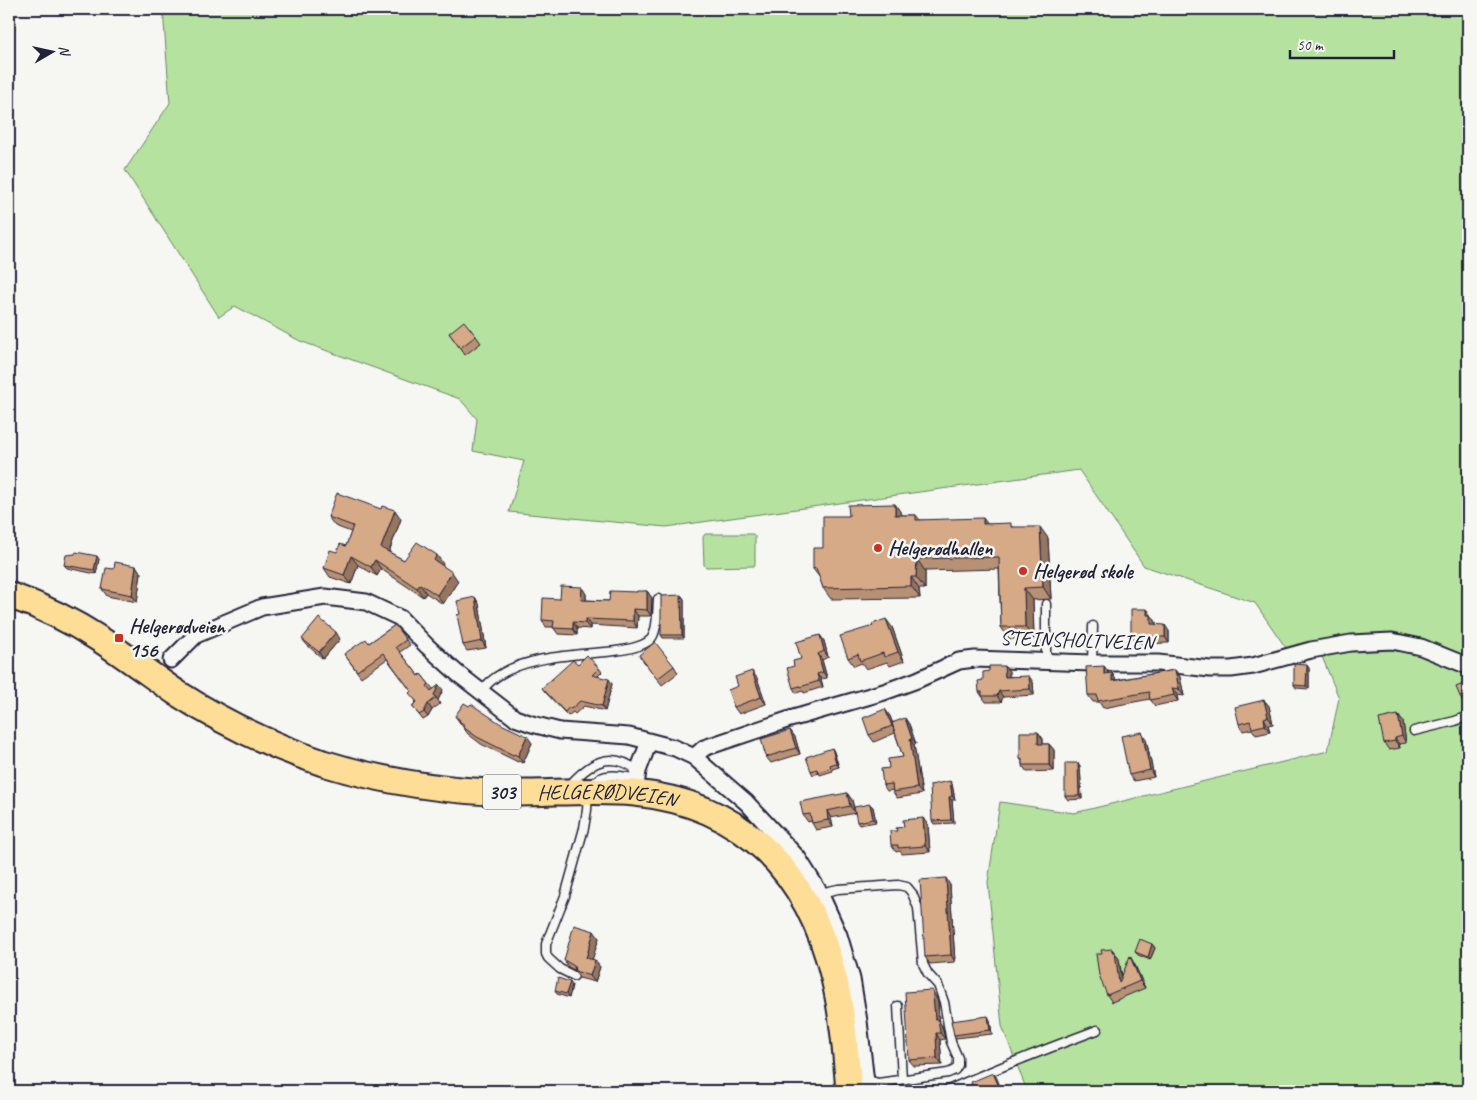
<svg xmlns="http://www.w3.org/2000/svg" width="1477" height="1100" viewBox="0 0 1477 1100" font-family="Caveat,sans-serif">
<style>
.green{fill:#b6e29f;stroke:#6c826d}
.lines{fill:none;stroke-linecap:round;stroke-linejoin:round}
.service-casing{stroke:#22223b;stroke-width:11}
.minor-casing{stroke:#22223b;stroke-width:19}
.primary-casing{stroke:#22223b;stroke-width:29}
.service{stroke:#f6f6f2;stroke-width:8}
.minor{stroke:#f6f6f2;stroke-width:15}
.primary{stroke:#fede96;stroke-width:25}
.wall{fill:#b89174;stroke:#22223b}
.shaded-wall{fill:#96765e;stroke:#22223b}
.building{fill:#d6a987;stroke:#22223b}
.poi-dot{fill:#c8321e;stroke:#f6f6f2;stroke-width:2}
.labels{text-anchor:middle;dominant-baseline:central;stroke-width:5;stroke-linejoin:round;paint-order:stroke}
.shield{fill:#f6f6f2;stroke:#626272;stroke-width:1}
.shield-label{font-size:20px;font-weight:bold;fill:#22223b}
.poi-label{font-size:21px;font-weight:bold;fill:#22223b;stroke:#f6f6f2;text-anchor:start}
.street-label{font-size:21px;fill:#22223b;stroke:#f6f6f2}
</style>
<rect width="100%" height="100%" fill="#f6f6f2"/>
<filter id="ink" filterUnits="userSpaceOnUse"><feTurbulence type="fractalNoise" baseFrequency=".02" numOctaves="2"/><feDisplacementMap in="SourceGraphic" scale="10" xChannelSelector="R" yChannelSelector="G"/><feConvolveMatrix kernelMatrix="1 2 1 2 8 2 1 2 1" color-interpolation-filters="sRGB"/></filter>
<g filter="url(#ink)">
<path class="green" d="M163,9H1468V1091H1027L1002,1026L988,882L1000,802L1074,813L1328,751L1339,698L1318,647L1288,651L1255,603L1144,566L1079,470L666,527L509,512L524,461L473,451L477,419L460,399L300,341L235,306L219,317L125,170L170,103Z
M705,534H753L755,536V564L754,566L706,567L704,565L703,537Z"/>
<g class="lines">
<defs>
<path id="service" d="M1046,604V661
M1092,663L1093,626
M481,692C484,689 487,684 491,681C519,657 571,655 606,652C617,651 641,648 650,640C658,633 657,610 658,599
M1414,731L1455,721L1468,716
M593,784C602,771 623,776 637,779
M568,787C589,763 610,749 638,771
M820,893L838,889L898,885L907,887L912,893L918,908L923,964L928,974L938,985L944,1002L951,1042L958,1058V1065L955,1070L948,1073L878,1083L865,1079
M574,976L560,969L548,958L546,954V944L565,896L584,828L587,810L588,794
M898,1006L902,1079
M946,1091C996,1068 1046,1049 1097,1030"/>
<path id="minor" d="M171,660L196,635L262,607L325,597L366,602L400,618L427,646L457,673L515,718L532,724L560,731L629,736L675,748L694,757L746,802L798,858L820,893L839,935L852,979L859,1021L867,1091
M694,757L704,748L790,719L884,692L917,680L959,661L975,659L1092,663H1158L1210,669H1231L1253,666L1311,650L1351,643L1392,641L1421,647L1468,666
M635,793L638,771L649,742"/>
<g id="primary">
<path id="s1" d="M9,595C41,606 72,621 101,640C127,657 151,675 177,693C222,722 272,746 323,763C385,782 451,792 516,793C555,793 596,789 635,793C745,804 809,874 834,978C843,1015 846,1054 849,1091"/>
</g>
</defs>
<use href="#service" class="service-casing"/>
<use href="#minor" class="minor-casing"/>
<use href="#primary" class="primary-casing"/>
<use href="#service" class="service"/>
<use href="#minor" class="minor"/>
<use href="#primary" class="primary"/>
</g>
<path class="wall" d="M449,333L476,336L481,343L465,355Z
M895,504L902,515H916L920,520L987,524L1013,527L1048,538L1051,599L1033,600L1034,639H1009L1001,627L999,569L925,571V589H919L920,598L831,599L823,588L820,578L813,569L823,548L849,516Z
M328,517L401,519L389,552L404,560L443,564L442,566L458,581L443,604L426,593L423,597L381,569L377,576L358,565L351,584L330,577L324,568L337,552L346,546L351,532L335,526Z
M99,559L96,574L67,568L64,565Z
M136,566L141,573L137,602L107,596L102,589L114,569Z
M647,591L652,598L651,616H638L637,628L590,625V629L577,628V635L558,634L553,627H546L542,620L560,599L586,594V600L609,601L637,592Z
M681,595L684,599V638H663L661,635Z
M475,597L479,604L486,648L467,651L463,645L460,614Z
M1147,609L1156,622V625L1169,631V643L1135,644L1131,637Z
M395,625L410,645L400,652L419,676L421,674L433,689L443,690L438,700L440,704L432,710L428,717L423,720L412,706L416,702L411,691L387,659L361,677L344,654L369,643Z
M892,627L904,661L890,666L887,662L866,669L862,663L854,666L848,658Z
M820,635L824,641L828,657L822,660L827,678L821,679L823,687L804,693L803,691L796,693L793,688L801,659Z
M302,639H340L323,659L307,645Z
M639,655L674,666L678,673L662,685Z
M578,664L599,668L602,672L598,676L612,684L605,711L584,706L575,714L573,712L568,716L546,693L542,688Z
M1104,666L1109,674L1112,673L1116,680L1175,670L1180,677L1184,696L1177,695L1178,701L1155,706L1150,699L1103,708L1099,702H1093L1088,695Z
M1309,668V689L1296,688L1294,685Z
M1009,671V676L1033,682L1034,695L1003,697L1001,702H986L979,692L983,680Z
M757,678L766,704L739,714L734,707Z
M1468,682V705L1467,703L1464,705L1462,701Z
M1264,700L1269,706L1273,724L1268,725L1270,732L1256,735L1252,729L1243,731L1239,724Z
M1398,715L1403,722L1406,743L1399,744L1400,748L1389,750L1384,743Z
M455,716L501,724L532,743L523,763L518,761V762L481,744L468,734Z
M890,716L892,722L909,724L916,744L914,745L922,794L897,798L893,792V790L887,791L883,785L889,768L903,757L895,733L874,742L869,735Z
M790,730L795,737L800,754L771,763L766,757Z
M1038,732L1043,739V744H1049L1054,750V771L1027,772L1022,765V761L1020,759Z
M1146,739L1154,777L1134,781L1129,775Z
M832,748L834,752L839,767L832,769L833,771L820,775L819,773L813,775L811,771Z
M1078,763L1080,766L1082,799L1068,800L1065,796Z
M952,784L955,800H952L954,823L934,824L932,821Z
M847,793L852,800L855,813L831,818L833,827L816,830L812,823L811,821L808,822L803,815Z
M870,804L873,807L876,822L859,825L857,822Z
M923,818L928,825L930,852L902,854L900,851L896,852L891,845L897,831Z
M950,885L955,962L930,964L925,957Z
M599,938L592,959L600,967L595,982L579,978L574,970L568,967L564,960Z
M1152,944L1155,948L1150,960L1138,955L1135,952Z
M1114,952L1119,959L1122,976L1134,963L1145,988L1112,1002L1107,995Z
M572,985L569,998L557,994L555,991Z
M936,997L938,1002L939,1021L942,1026L945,1039L940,1040L942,1065L914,1066L909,1060Z
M990,1020L992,1034L956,1038L954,1035Z"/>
<path class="shaded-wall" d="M895,504L903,516L895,515Z
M395,510L401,519L387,557L381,548Z
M983,518L992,530L983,524Z
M1040,527L1048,538L1051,599L1043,587Z
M437,555L443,564L440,569L434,560Z
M97,556L99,559L96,574L94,570Z
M351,556L358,565L351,584L344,575Z
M917,559L925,571V589L916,577Z
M375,560L381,569L377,576L371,567Z
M136,566L141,573L137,602L132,595Z
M452,572L458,581L443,604L437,595Z
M911,577L919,589L920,598L911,586Z
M420,584L426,593L423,597L417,588Z
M582,587L586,594V607L581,600Z
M1024,588L1033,600L1034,639L1025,627Z
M647,591L652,598L651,616L647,610Z
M681,595L684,599V638L682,635Z
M475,597L479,604L486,648L482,641Z
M633,609L638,616L637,628L633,621Z
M1147,609L1156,622V631L1151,624L1147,615Z
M586,619L590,625V629L585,623Z
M886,619L892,627L904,661L898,652Z
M573,622L577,628V635L573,629Z
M1165,625L1169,631V643L1165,637Z
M336,632L340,639L323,659L319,652Z
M820,635L824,641L828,657L824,651Z
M818,654L822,660L827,678L823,672Z
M1307,665L1309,668V689L1306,686Z
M1004,666L1009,671V682L1005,677Z
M1104,666L1108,672L1109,681L1104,674Z
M1175,670L1180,677L1184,696L1179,689Z
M752,671L757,678L766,704L761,697Z
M1112,673L1116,680L1112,681Z
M817,674L821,679L823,687L819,681Z
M1029,676L1033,682L1034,695L1030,689Z
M609,679L612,684L605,711L602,706Z
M439,685L443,690L438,700L434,695Z
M1172,688L1177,695L1178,701L1174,695Z
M999,691L1003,697L1001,702L997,696Z
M1264,700L1269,706L1273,724L1268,717Z
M428,704L432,710L428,717L424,712Z
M885,709L890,716L896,733L892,726Z
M1398,715L1403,722L1406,743L1402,736Z
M905,718L909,724L916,744L912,739Z
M1264,718L1268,725L1270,732L1265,725Z
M790,730L795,737L800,754L796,748Z
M1038,732L1043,739V751L1038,744Z
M1142,732L1146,739L1154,777L1150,770Z
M527,736L532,743L523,763L518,756Z
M1395,738L1399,744L1400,748L1395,741Z
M910,739L914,745L922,794L917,788Z
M1049,744L1054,750V771L1049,765Z
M832,748L834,752L839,767L836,763Z
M1078,763L1080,766L1082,799L1079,796Z
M950,781L952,784L955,800L952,796Z
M847,793L852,800L855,813L850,806Z
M949,797L952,800L954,823L951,820Z
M870,804L873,807L876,822L873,819Z
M827,811L831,818L833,827L828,820Z
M923,818L928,825L930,852L925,846Z
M946,878L950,885L955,962L951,955Z
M594,931L599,938L591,964L586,958Z
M1152,944L1155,948L1150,960L1148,957Z
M1112,949L1119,959L1123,990L1119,983Z
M1130,956L1134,963L1145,988L1140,981Z
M595,960L600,967L595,982L590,976Z
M570,982L572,985L569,998L566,994Z
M932,990L936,997L938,1002L939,1021L942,1026L945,1039L940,1033L935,1019Z
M988,1016L990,1020L992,1034L990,1030Z
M936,1033L940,1040L942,1065L937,1058Z
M993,1073L996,1076L1002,1091L1000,1089Z"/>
<path class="building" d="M464,321L476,336L460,348L449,333Z
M337,493L381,509L382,506L395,510L381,548L404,560L417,542L437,555L434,560L452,572L437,595L420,584L417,588L375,560L371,567L351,556L344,575L324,568L330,550L337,552L340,544L346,546L353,526L328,517Z
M895,504V515H916V520L983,518V524L1011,523V527H1040L1043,587L1024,588L1025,627H1001L999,557L917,559L916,577H911V586L823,588L816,568L813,569V548H823V516H849L848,505Z
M76,552L97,556L94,570L64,565L66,555L75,554Z
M115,562L136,566L132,595L102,589L106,568L114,569Z
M561,586L582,587L581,600L609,601L610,591L637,592V591H647V610L633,609V621L586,619L585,623L573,622V629L553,628L554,621L542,620L543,598L560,599Z
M681,595L682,635H661V596Z
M475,597L482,641L463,645L457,615L460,614L457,601Z
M1131,609H1147V615H1151V624L1165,625V637H1131Z
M319,618L336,632L319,652L302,639Z
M886,619L898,652L884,657L883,653L860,661L858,654L848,658L840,636L873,626L872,624Z
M395,625L406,640L396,647L419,676L421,674L429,684L427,686L431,691L439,685L434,695L436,698L428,704L424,712L419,715L412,706L417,702L409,693L411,691L383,653L357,671L344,654L366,639L369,643Z
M820,635L824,651L818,654L823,672L817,674L819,681L800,687V686L793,688L787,668L794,666L793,661L801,659L796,642Z
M655,642L674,666L657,679L639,655Z
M587,655L599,668L592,675L609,679L602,706L580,701L571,709L569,707L565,712L542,688L573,660L578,664Z
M1294,664L1307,665L1306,686L1294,685Z
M989,666H1004L1005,677L1029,676L1030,689L999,691L997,696H982V692H979L978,681L983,680V672L989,671Z
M1104,666V674L1112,673V681L1175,670L1179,689L1172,688L1174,695L1150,700L1149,692L1098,701L1097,695H1088L1086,667Z
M752,671L761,697L734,707L728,690L738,686L735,677Z
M1468,682V704L1466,700L1462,701L1456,687Z
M1264,700L1268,717L1264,718L1265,725L1252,728L1250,721L1239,724L1235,707Z
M464,703L469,706L471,704L501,724L527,736L518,756L514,754L513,755L477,737L463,727L465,725L459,721L460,720L455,716Z
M885,709L892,726L869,735L863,718Z
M1398,715L1402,736L1395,738V741L1384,743L1379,719Z
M905,718L912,739H910L917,788L893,792L892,784L883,785L881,769L889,768L888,759L903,757L892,723Z
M790,730L796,748L766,757L761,739Z
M1020,732H1038V744H1049V765H1022V759H1020Z
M1142,732L1150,770L1129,775L1121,736Z
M832,748L836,763L830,765L831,768L818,772L817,769L811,771L806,757Z
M1065,763H1078L1079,796H1065Z
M950,781L952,796L949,797L951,820L932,821L930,785Z
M847,793L850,806L827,811L828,820L812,823L810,814L803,815L800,802Z
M870,804L873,819L857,822L854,807Z
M923,818L925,846L898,848V845H891L890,831H897L896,828L904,827L903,820Z
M946,878L951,955L925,957L920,880Z
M574,925L594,931L586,958L595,960L590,976L575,971L574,966L564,960Z
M1140,939L1152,944L1148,957L1135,952Z
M1112,949V952H1115L1119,983L1130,956L1140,981L1107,995L1099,975L1096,954H1102L1101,950Z
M558,978L570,982L566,994L555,991Z
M932,990L933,995L935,1019H938L940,1033H936L937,1058L909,1060L905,992Z
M988,1016L990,1030L954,1035L951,1021Z
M993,1073L1000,1089L993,1091H975L971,1082Z"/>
</g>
<g class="poi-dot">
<circle cx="878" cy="548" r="5"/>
<circle cx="1023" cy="571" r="5"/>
<rect x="114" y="633" width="10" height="10" rx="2.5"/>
</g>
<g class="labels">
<rect class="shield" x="483" y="774.5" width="38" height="35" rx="4"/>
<g class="shield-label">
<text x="502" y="792">303</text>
</g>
<g class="poi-label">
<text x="888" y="548">Helgerødhallen</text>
<text x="1033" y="571">Helgerød skole</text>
<text x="129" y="626">Helgerødveien<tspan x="129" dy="24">156</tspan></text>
</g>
<g class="street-label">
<text transform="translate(1077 640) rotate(2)">STEINSHOLTVEIEN</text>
<text stroke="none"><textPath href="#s1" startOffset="645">HELGERØDVEIEN</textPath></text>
</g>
</g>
<rect width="1477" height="1100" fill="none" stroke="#f6f6f2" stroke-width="30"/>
<rect x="15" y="15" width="1447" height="1070" fill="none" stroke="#22223b" stroke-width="2" filter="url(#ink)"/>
<g transform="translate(52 52) rotate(81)" stroke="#f6f6f2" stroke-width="4" paint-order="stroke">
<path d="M0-4L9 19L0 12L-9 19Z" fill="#22223b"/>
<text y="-8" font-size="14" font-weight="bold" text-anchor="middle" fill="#22223b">N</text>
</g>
<path d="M1290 50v8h104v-8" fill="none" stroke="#22223b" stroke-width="2.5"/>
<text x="1297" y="50" font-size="15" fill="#22223b" stroke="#f6f6f2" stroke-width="4" paint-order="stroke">50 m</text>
</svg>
